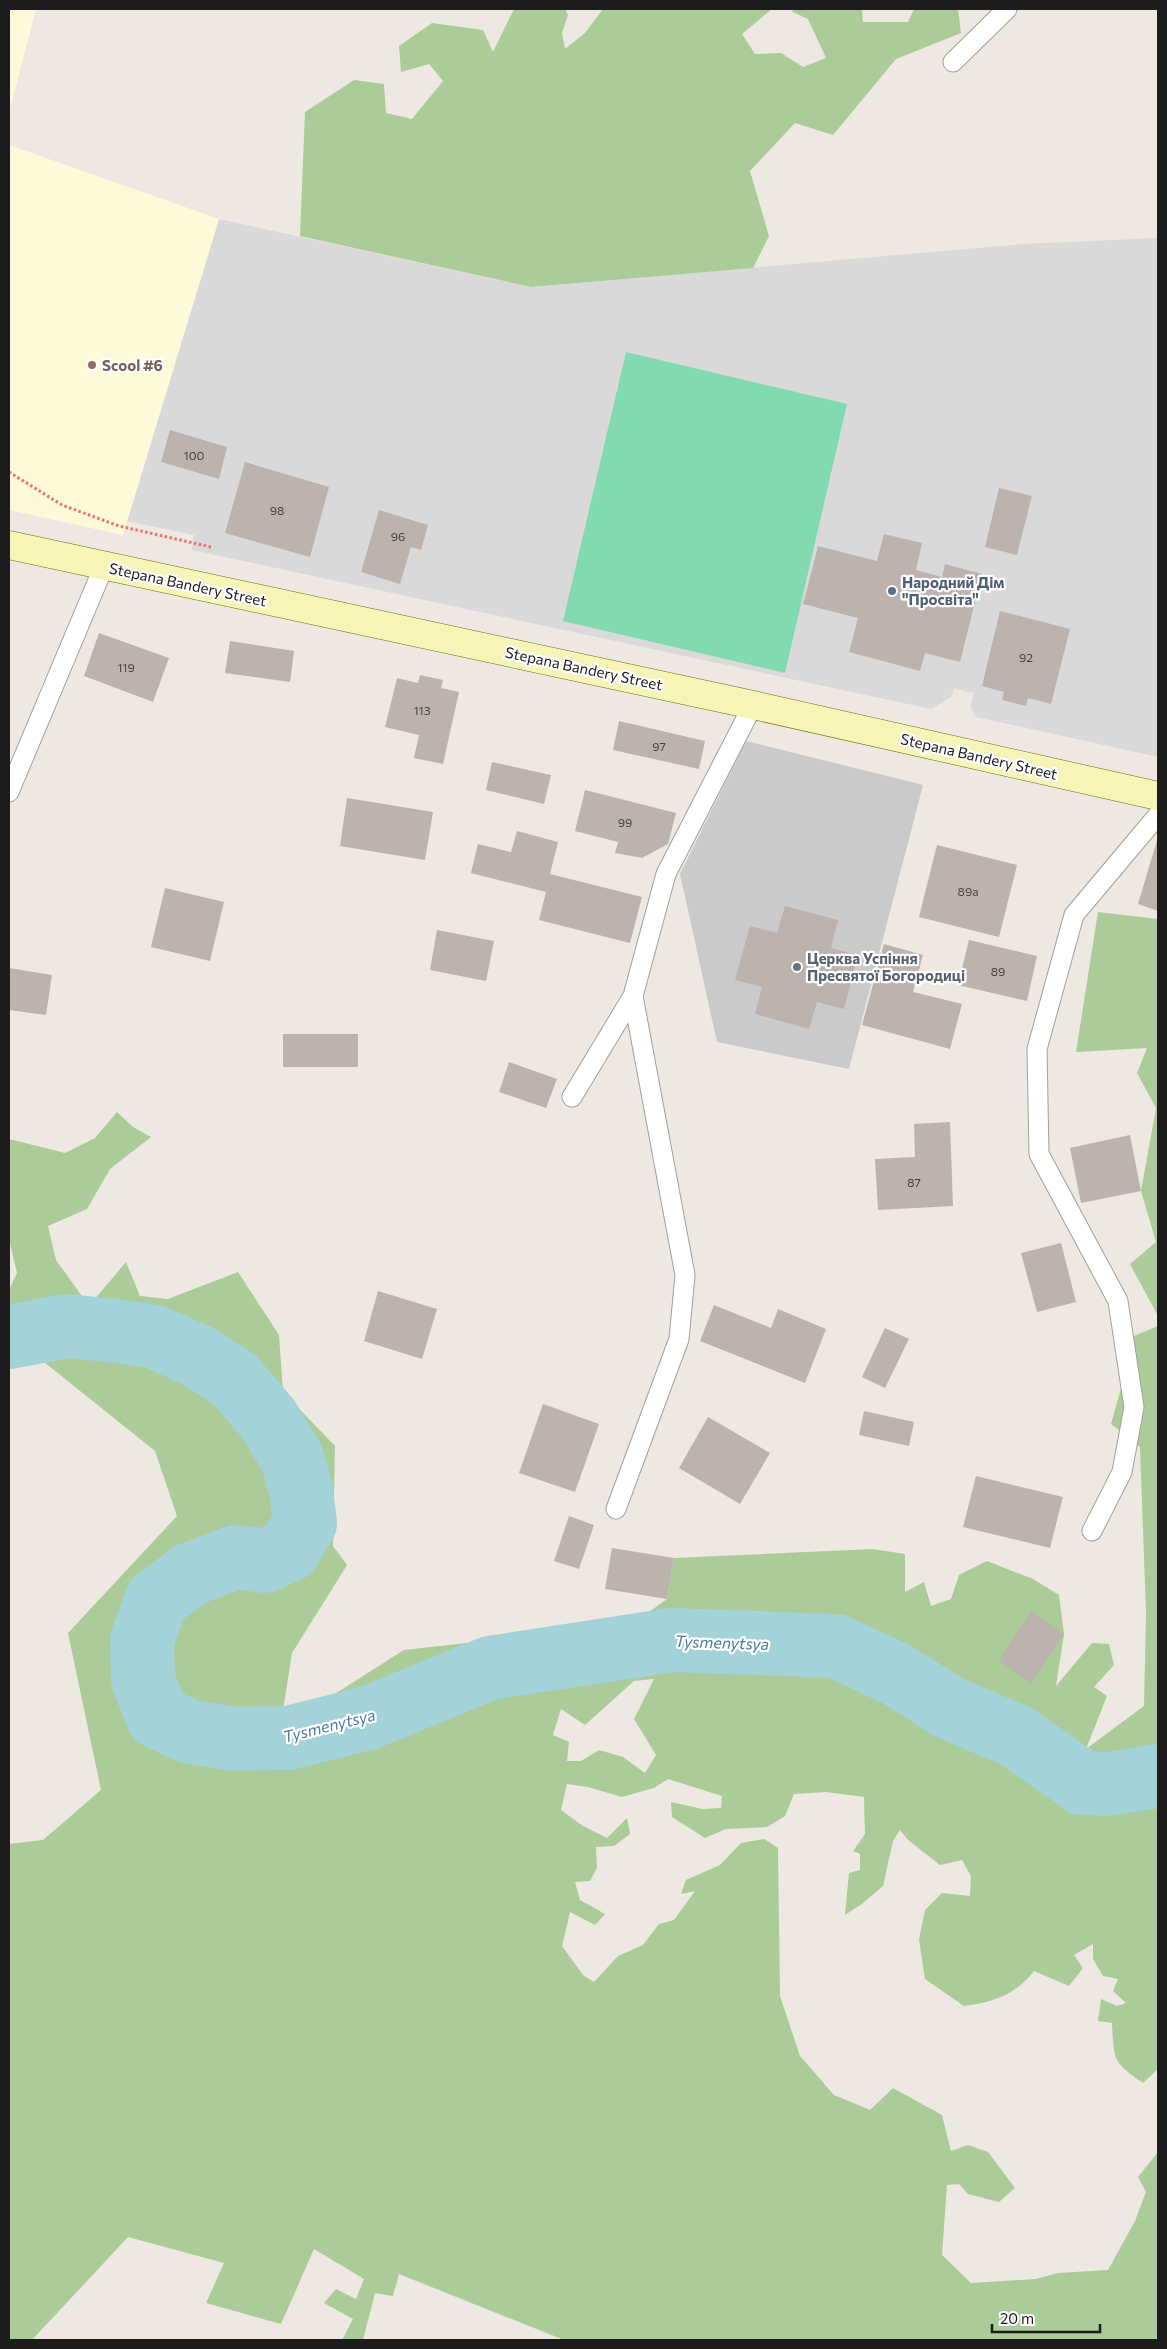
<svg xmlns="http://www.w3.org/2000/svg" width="1167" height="2349" viewBox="0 0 1167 2349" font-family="Commissioner,sans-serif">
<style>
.residential{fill:#dad9d9}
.education{fill:#fdfada}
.religious{fill:#cacaca}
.forest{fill:#abcb98;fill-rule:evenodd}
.pitch{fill:#82dab0}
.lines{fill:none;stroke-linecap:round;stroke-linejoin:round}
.river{stroke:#a3d2d9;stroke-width:64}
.building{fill:#bdb3ae}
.lane-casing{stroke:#a0a0a0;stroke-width:21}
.secondary-casing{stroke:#6a6c09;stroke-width:29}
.path{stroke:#f46e6c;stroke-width:3;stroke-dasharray:2.5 2.5;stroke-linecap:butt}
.lane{stroke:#fff;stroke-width:19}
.secondary{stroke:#f6f4b6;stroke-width:28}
.education-dot{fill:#8d6e63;stroke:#fff;stroke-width:2}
.service-dot{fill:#5c6f8a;stroke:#fff;stroke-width:2}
.worship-dot{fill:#6b7280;stroke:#fff;stroke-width:2}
.labels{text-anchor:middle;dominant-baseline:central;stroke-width:4.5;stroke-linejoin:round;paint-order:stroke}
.number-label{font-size:12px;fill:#444240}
.education-label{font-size:15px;font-weight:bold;fill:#785e54;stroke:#fff;text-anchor:start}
.service-label{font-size:15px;font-weight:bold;fill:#4e5e75;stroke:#fff;text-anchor:start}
.street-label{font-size:15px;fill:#1c1c1c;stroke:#fff}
.worship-label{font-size:15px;font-weight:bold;fill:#5b616d;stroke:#fff;text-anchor:start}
.water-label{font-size:16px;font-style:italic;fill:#4a7ba0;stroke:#fff}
</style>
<rect width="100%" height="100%" fill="#ede8e1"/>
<path class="residential" d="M219,219L531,287L1023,244L1158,238V757L976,717L970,706L974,693L964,691L954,688L951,697L931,709L192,550L194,535L127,521Z"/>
<path class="education" d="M9,9H36L9,113Z
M9,145L219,219L123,535L9,510Z"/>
<path class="religious" d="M746,741L923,785L849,1069L717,1042L680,874Z"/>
<path class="forest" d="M514,9H565L568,15L562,33L565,49L585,33L603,9H772L742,34L755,54L781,53L803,67L826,58L808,19L791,11L798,9H862L863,22H908L914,9H958L961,33L896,59L833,135L795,123L750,171L769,236L753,268L531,287L300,236L305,112L354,80L384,84L386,113L412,119L443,81L429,64L401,72L399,46L432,23L483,30L493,52Z
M1098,912L1158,919V1316L1130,1264L1156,1242L1141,1191L1156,1108L1137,1073L1147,1048L1076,1052Z
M117,1112L133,1127L151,1137L110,1169L87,1209L48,1226L56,1260L89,1306L126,1262L140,1296L168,1299L238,1272L279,1335L283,1392L335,1446L333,1546L347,1565L292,1653L282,1717L330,1697L404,1650L631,1625L667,1599L674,1558L872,1549L905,1554V1592L924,1582L931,1606L951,1599L959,1575L987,1561L1033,1579L1059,1595L1064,1634L1056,1686L1092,1643L1109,1644L1114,1665L1094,1687L1107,1696L1086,1749L1144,1706L1146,1613L1140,1447L1111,1424L1124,1378L1134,1336L1158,1326V2069L1143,2083C1112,2062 1114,2059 1112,2023L1098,2021L1101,1999L1117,2006L1126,2003L1113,1991L1118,1979L1103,1976L1093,1959V1944L1074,1955L1083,1968L1069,1986L1034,1971C1015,1995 994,2002 964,2006L925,1979L919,1940L925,1910L942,1893L970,1896L971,1876L962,1860L940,1865L908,1840L900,1830L893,1841L883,1886L863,1903L845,1915L849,1873L860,1870V1854L853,1851L865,1834L864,1797L826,1792L794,1794L785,1816L767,1827L726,1829L705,1838L672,1817L671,1802L702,1809L721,1808L722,1796L668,1779L654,1788L622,1797L588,1787L567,1784L561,1810L583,1826L607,1838L627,1818L630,1834L614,1846L596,1847L597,1868L590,1881L575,1882L580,1900L605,1914L595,1925L570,1912L562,1946L583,1975L594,1982L618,1956L643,1945L659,1924L674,1920L695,1891L681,1894L686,1880L720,1865L741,1843L764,1839L778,1848L780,1996L800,2056L834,2095L870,2110L893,2088L942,2115L951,2151L968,2145L988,2152L1015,2188L999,2202L968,2194L959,2184L947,2185L942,2255L971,2283L1036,2279L1058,2273L1108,2270L1135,2221L1146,2192L1138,2177L1158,2152V2340H564L399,2274L393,2296L375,2293L363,2340H342L353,2319L324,2303L336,2289L356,2299L364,2279L314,2249L281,2324L206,2303L224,2263L128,2237L32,2340H9V1844L43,1840L101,1790L68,1633L177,1516L155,1451L9,1334V1290L17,1273L9,1239V1139L65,1153L95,1138ZM654,1679L634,1719L656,1755L645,1773L623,1757L599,1750L581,1761H567L569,1742L553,1735L561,1709L585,1725L634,1681Z"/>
<path class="pitch" d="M626,352L847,404L785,673L563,621Z"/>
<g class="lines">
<path class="river" d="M9,1337L67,1326L117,1331L155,1337L198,1356L234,1379L269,1420L292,1458L301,1490L305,1523L289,1550L265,1561L236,1557L191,1574L157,1599L142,1640L143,1680L158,1717L188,1731L232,1739L288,1738L368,1718L490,1668L672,1640L836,1646L896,1674L950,1708L1016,1736L1083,1783L1107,1784L1158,1776"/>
</g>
<path class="building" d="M170,430L227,447L219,479L161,462Z
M245,462L329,487L310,557L225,533Z
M999,488L1032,496L1017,555L985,547Z
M379,510L428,525L421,550L411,547L400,584L361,572Z
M884,534L922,543L916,570L942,577L945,564L982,574L960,662L925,653L920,671L849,652L858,618L803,604L818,546L877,561Z
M1000,611L1070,629L1051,704L1028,698L1026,706L1002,700L1004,692L982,686Z
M99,633L169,658L153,702L84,676Z
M230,641L294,651L290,682L225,673Z
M420,675L443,680L441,688L459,692L443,764L414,758L419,735L385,727L397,678L418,683Z
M619,721L705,741L699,769L613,750Z
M492,762L551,775L544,804L486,790Z
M585,790L676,813L668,844L642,858L615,853L618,842L575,831Z
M347,798L433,812L425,860L340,846Z
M517,831L558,842L550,874L642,897L630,943L539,920L546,892L471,873L478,844L511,852Z
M1158,837V911L1138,904Z
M937,845L1017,865L999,937L919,917Z
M165,888L224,902L210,961L151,947Z
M785,906L838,920L831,948L858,955L844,1009L817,1002L809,1029L755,1014L762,987L735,980L750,926L777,933Z
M437,930L494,941L486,981L430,970Z
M969,940L1037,956L1027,1001L958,985Z
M884,944L923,955L913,992L962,1004L950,1049L862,1025Z
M9,968L52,975L46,1015L9,1010Z
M283,1034H358V1067H283Z
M509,1062L557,1079L546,1108L499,1092Z
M950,1122L953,1206L878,1210L875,1159L915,1157L914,1124Z
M1130,1135L1141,1191L1081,1203L1070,1148Z
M1061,1243L1076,1302L1037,1312L1021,1253Z
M378,1291L437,1309L422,1359L364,1341Z
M714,1305L771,1328L778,1309L826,1329L805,1383L700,1341Z
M885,1328L909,1339L885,1388L862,1377Z
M543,1404L599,1424L575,1492L519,1473Z
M864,1411L914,1422L909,1446L859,1435Z
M708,1417L770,1453L740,1504L679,1468Z
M976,1476L1063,1497L1050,1548L963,1527Z
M569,1516L594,1525L579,1569L554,1561Z
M612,1548L674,1558L667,1599L605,1589Z
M1032,1611L1064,1634L1031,1683L998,1660Z"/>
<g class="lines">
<defs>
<path id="lane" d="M953,62L1007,9
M9,792L104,566
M572,1097L633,996
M616,1509L679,1339L685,1275L633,996L666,874L753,705
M1092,1531L1122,1472L1134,1407L1118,1301L1039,1154L1037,1049L1074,915L1158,815"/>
<path id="secondary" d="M9,545L753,705L1158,796"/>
</defs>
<use href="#lane" class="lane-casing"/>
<use href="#secondary" class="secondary-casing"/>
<path class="path" d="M9,472L62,505L119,526L211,547"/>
<use href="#lane" class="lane"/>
<use href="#secondary" class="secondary"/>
</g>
<circle class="education-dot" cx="92" cy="365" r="5"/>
<circle class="service-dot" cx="892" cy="591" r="5"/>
<circle class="worship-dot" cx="797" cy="967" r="5"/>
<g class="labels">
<g class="number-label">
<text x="194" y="455">100</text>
<text x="277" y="510">98</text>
<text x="398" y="536">96</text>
<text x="1026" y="657">92</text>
<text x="126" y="667">119</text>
<text x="422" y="710">113</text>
<text x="659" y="746">97</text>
<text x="625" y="822">99</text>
<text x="968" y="891">89а</text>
<text x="998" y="971">89</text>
<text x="914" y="1182">87</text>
</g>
<g class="education-label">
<text x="102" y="365">Scool #6</text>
</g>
<g class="service-label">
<text x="902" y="582">Народний Дім<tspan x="902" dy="17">"Просвіта"</tspan></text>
</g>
<g class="street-label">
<text transform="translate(188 584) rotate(12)">Stepana Bandery Street</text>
<text transform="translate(584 668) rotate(12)">Stepana Bandery Street</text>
<text transform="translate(979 756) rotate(13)">Stepana Bandery Street</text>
</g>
<g class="worship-label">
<text x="807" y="958">Церква Успіння<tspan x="807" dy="17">Пресвятої Богородиці</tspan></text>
</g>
<g class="water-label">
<text transform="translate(722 1642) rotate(2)">Tysmenytsya</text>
<text transform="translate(329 1725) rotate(-14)">Tysmenytsya</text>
</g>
</g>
<rect width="1167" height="2349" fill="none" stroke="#1c1c1c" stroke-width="20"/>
<path d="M992 2324v8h108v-8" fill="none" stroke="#1c1c1c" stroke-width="2.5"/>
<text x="1000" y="2324" font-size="15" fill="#1c1c1c" stroke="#ffffff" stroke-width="4" paint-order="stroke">20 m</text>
</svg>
